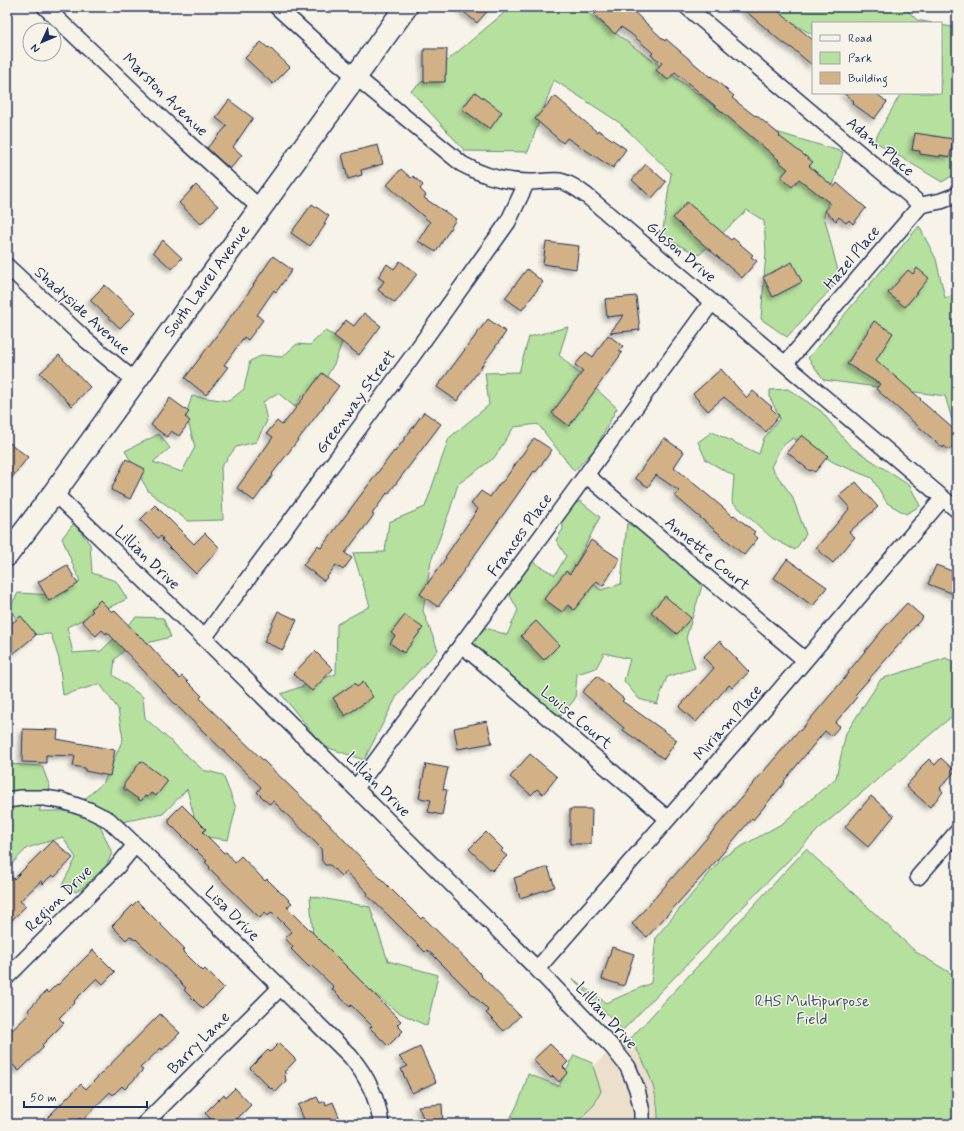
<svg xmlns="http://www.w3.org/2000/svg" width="964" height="1131" viewBox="0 0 964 1131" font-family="Mynerve,sans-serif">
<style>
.built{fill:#ecdfcb}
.green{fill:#b6e09d;stroke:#68887e}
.building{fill:#d3b186;stroke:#1b2f5e;filter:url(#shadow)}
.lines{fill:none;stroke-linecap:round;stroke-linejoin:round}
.street-casing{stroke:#1b2f5e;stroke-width:18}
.secondary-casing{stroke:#1b2f5e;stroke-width:25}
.street{stroke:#f7f3e8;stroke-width:15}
.secondary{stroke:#f7f3e8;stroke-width:22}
.labels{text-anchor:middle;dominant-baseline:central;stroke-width:3;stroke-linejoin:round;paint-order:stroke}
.street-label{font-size:16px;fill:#1b2f5e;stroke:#f7f3e8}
.park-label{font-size:16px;fill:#3a526b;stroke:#f7f3e8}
</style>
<defs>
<filter id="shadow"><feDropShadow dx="-3.5" dy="3.5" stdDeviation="2" flood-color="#0004"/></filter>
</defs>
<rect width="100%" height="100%" fill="#f7f3e8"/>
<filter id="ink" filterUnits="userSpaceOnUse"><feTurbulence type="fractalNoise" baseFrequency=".025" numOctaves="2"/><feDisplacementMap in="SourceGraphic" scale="8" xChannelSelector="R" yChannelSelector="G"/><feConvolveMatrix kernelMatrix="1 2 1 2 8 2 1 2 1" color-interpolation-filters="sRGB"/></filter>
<g filter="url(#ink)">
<path class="built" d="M626,1035L641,1055L650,1075L655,1098L658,1124H543L597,1063Z"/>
<path class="green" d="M511,7H580L732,119L843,152L824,216L840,279L787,337L761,319L766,252L764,221L747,210L699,255L662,237L671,173L620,123L554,80L528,152L465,151L411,91Z
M764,7H904L917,20L932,23H813V35Z
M941,25L957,28V173L942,182L874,141L901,93H941Z
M919,226L936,259L945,298L957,294V436L945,396L824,380L808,358Z
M568,327L559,355L617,408L595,449L574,471L538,424L514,427L494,458L458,484L450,510L431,561L423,611L438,650L398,694L364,760L323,746L281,694L336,674L337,624L370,606L353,553L385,552L389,522L425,507L449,438L489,405L485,373L519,372L529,337Z
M325,331L343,340L334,364L320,388L302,396L295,407L278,393L263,402L267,421L256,442L236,447L221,467L223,520L188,521L149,492L125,451L159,434L170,448L153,462L182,472L195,447L186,414L192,396L229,401L244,389L250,361L263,355L282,357L297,344L310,345Z
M788,389L821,411L850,446L910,486L920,506L906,514L887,503L872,478L835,463L793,438L781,447L771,467L792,496L806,534L795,550L772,538L732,502L734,476L706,460L698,442L712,432L759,454L764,438L780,418L770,398V390Z
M580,501L600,517L574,568L601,590L621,584L627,523L671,549L702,586L686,638L695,668L667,677L657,704L639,699L624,681L630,659L604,653L596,668L577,674L575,699L561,716L516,688L470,640L486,628L507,635L518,610L507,590L530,560L555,575L566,556L556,540L563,529L562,511Z
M74,523L90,544L92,573L116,581L127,599L67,627L73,653L101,651L136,617L163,618L171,637L127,648L115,659L113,675L143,697L145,718L203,770L223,775L236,808L228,840L199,836L187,789L163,814L100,826L112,853L103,873L76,892L62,885L76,858L63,837L27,848L7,869V764L42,766L50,787L39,811H71L104,782L123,739L118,709L100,684L63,695L59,659L51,634L24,635L10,607L18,593L54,595L80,582L62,538Z
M946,658L957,664V712L820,828L623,1030L573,979L606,1003L651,983L656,937L723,857L783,823L836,778L846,733L881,679Z
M806,849L916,952L957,977V1124H658C659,1093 647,1064 630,1039Z
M310,896L370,907L388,961L438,975L427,1026L396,1011L354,977L313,936Z
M574,1055L592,1063L601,1091L594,1105L575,1124H507C516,1109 524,1092 528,1074L559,1086Z"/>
<path class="building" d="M458,7H491L477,23Z
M601,7H629L665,41L666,39L710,77L711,76L734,96L732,98L755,116L756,115L780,135L779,136L813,162L809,166L834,187L837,183L866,208L853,224L849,220L846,223L839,217L836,221L825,211L831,204L799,179L792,187L781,177L788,169L778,161L779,160L675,72L668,80L656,70L662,63L651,55L653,53L630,33L621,27L615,34L594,15Z
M741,7H773L813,40V66L793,49L784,43V44Z
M261,42L268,48L269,47L290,67L273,84L245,58Z
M424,49H447L446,75H445V82H424Z
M475,92L502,112L490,129L462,109Z
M843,93H876L887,102L874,119L852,103L854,101Z
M555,96L597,132L598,130L626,149L613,168L567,138L563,143L535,119Z
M229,100L253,118L233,147L242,155L230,169L207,148L227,126L216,118Z
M915,133L953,139L950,157L940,155V157L920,154V151L912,150Z
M378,145L383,164L361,170L362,175L348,179L342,154Z
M646,164L666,182L652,198L632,180Z
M401,169L411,178L413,176L423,185L420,189L426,195L424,198L456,219L436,252L418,241L430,222L387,185Z
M196,185L218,206L201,224L179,203Z
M687,202L731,240L733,238L753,255L751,257L757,261L742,278L673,218Z
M312,204L329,216L324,223L326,224L310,246L291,233Z
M163,240L182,258L172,269L153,252Z
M546,242L579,246L576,269L543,264Z
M273,256L292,270L276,292L274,290L257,315L263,320L248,340L244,337L224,365L228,367L206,395L185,378L254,285H253Z
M400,261L417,274L395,303L378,290L384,281L378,277L387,264L394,269Z
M792,262L802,282L773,297L763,277Z
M917,268L929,278L905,307L888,293L908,270L913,274Z
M527,269L543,282L522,310L505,298Z
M105,285L135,313L120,328L90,300Z
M636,296L640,330L610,333L624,315L607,317L605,299Z
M364,313L381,326L359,355L334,336L346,320L354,326Z
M488,319L506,332L457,401L437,387Z
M874,321L893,333L876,360L921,399L920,400L957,432V442L949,450L944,446L943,448L876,389L880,384L847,364Z
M608,335L623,346L619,351L622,353L569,426L552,413L583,371L575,365L586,352L593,357Z
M59,355L90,387L72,406L40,373Z
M721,369L747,398L753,391L772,407L771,408L779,416L766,432L724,397L708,411L693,394Z
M322,373L339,386L272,474L273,475L254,501L237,488L273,437L267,433L277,421L282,425L285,421H286Z
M170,398L189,412L185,417L190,421L179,436L171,431L167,437L151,425Z
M424,412L441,424L388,494L387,493L372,514L374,515L345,553L352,558L343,570L336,565L324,581L303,565L318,545L321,548L394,451L395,452Z
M802,435L828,456L815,472L811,470L810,471L787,452Z
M534,438L552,450L536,472L534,471L438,607L420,594L446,558L445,557L478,509L471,504L481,491L490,497L500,483H501L505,479Z
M664,438L684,452L674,467L733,516L734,515L755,532L753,534L758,538L744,555L675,496L679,491L656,475L648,487L635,478Z
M7,441L28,457L7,484Z
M126,459L145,469L130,499L111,490Z
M856,482L878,507L849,532L855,537L833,563L816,548L850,508L839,496Z
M155,505L194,544L205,533L220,548L196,574L162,540L163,539L161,536L158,538L140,520Z
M591,540L620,559L603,586L597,581L574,610L568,605L562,612L544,599L566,571L570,574Z
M787,559L827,587L813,606L774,578Z
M67,565L78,584L49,601L38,582Z
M936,565L957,573V595L928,584Z
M665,596L691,618L677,634L651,612Z
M100,600L112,612L114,610L141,638L142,637L180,679L182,676L202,696L200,698L205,704L327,822L381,879L421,919L423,917L482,975L481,976L486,981L520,1016L504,1031L486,1013L489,1011L433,955L427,950L425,952L391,918L367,895L368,893L346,872L341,876L330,865H325L322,861L321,848L273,801L269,804L257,792L261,787L178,707L107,632L106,634L102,630L96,636L82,621L93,611L91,609Z
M907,603L923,617L855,695L857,697L835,723L840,726L831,736L825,731L784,781L785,782L753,820L752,818L717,860L647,937L632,924L700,846L799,730L800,731L849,673L848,672L884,628Z
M278,611L297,620L283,650L264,642Z
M405,615L423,628L404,653L390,643L395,636L391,633Z
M21,616L36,635L7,659V627Z
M536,621L559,645L544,660L521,636Z
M720,641L749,672L732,688L729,685L696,722L679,707L714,668L703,657Z
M315,651L333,669L312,691L293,674Z
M597,676L624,699L622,701L677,740L664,759L623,730L624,728L582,692Z
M363,682L373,697L345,716L333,698L355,683L357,687Z
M487,721L492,743L458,749L454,728Z
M23,729L58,730L57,739L115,750L110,776L85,771V768L73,766L75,756L46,755V763L22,762Z
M530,754L557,777L543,794L537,789L531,795L510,777Z
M941,758L955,771L940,788L943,792L930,807L906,786L921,769L920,768L929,759L935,765Z
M141,761L168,781L156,796L151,793L148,797L145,796L141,801L124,789V784Z
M426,764L448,768L443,789L447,790L442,815L428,812L431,800L419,798Z
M871,796L894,816L868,847L845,827Z
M182,805L206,829L203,832L224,853L226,852L235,862L241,856L265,881L267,879L282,894H283L292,903L287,907L401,1021L397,1025L403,1031L388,1046L370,1028L372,1026L351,1005L350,1007L332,989L334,987L311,965L309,967L291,949L293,947L285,938L292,932L272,912L268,916L265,912L260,918L209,868L210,867L205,862L207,861L169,823V818Z
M570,809H592L591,844H570Z
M486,832L503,849L501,851L507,856L492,871L469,849Z
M53,840L73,858L55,877L52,875L43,884L41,881L20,901L26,906L7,925V872L14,879Z
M548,867L555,887L520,898L514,878Z
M137,901L185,949L183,951L203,971L205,969L224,988L203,1009L184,990L186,988L136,939L135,940L130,936L126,940L112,926Z
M612,947L634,954L624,986L602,979Z
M93,950L115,972L103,984L97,978L74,1001L75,1002L59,1018L64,1023L42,1045L44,1047L19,1071L7,1059V1035L30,1013L28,1010L46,991L48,993L57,984L58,985Z
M160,1014L180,1033L162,1050L161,1048L140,1068L143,1070L125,1089L122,1086L113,1095L110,1092L82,1121L80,1118L74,1124H41L81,1084L86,1089Z
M279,1043L296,1060L284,1072L286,1074L285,1075L286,1081L276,1092L272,1088L271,1089L250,1068L268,1050L270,1052Z
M550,1044L568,1062L563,1067L568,1072L559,1082L553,1076L551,1078L533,1060Z
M420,1047L436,1082L412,1093L401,1069L408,1066L399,1057Z
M235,1088L251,1105L232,1124H216L205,1113L224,1094L226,1097Z
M317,1097L320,1103L325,1101L326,1105L333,1102L342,1124H306L298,1105Z
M442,1104L443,1124H426L418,1106Z"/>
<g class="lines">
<defs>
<path id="street" d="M45,7L176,132L260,208
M277,7L333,58L462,164C483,176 505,182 529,182C539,182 550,180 560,181C570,183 579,190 587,196L957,510
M687,7L921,205
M7,266L86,340L135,381
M786,363L921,205L941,201L957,195
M586,475L805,660
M54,493L204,638L537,969L613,1048L628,1067L637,1089L642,1112V1124
M204,638L411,358L508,222L527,182
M462,645L668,819
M356,788L559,512L712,302
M7,800L21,798H45L63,801L89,810L109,820L169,877L350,1056C367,1076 378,1098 381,1124
M918,877L957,832
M537,969L756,718L943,498
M7,977L117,867L135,845
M144,1124L280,988"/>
<path id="secondary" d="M7,555L54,493L406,7"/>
</defs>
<use href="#street" class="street-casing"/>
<use href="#secondary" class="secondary-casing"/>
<use href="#street" class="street"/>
<use href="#secondary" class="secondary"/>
</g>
</g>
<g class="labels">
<g class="street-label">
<text transform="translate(165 95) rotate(44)">Marston Avenue</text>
<text transform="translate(880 147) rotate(40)">Adam Place</text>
<text transform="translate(681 252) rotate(40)">Gibson Drive</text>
<text transform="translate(852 258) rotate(-50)">Hazel Place</text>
<text transform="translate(207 281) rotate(-54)">South Laurel Avenue</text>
<text transform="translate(82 311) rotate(42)">Shadyside Avenue</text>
<text transform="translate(356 402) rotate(-54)">Greenway Street</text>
<text transform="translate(520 535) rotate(-54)">Frances Place</text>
<text transform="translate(707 554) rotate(40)">Annette Court</text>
<text transform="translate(147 558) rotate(44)">Lillian Drive</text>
<text transform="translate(576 718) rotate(40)">Louise Court</text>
<text transform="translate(728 723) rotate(-49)">Miriam Place</text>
<text transform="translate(378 785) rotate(45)">Lillian Drive</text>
<text transform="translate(59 899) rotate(-45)">Region Drive</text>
<text transform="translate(232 914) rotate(45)">Lisa Drive</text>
<text transform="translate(606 1016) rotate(48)">Lillian Drive</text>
<text transform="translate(199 1043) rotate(-45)">Barry Lane</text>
</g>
<g class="park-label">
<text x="812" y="1001">RHS Multipurpose<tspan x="812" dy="18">Field</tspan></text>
</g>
</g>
<rect width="964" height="1131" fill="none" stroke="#f7f3e8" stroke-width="24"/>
<rect x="12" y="12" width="940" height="1107" fill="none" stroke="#1b2f5e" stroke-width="1.5" filter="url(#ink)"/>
<rect x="812" y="22" width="130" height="72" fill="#f7f3e8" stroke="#9fa5b1"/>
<rect x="820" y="35" width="20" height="6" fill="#f7f3e8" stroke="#9fa5b1"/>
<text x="848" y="42" font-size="12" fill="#1b2f5e">Road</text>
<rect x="820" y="52" width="20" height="12" fill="#b6e09d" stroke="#9fa5b1"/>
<text x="848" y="62" font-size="12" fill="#1b2f5e">Park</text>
<rect x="820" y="72" width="20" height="12" fill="#d3b186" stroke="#9fa5b1"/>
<text x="848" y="82" font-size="12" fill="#1b2f5e">Building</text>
<g transform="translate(42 42) rotate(226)"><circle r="19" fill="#f7f3e8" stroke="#9fa5b1"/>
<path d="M0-3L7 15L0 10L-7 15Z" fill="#1b2f5e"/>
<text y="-6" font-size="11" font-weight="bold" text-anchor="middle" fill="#1b2f5e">N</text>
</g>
<path d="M24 1101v6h123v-6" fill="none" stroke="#1b2f5e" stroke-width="2"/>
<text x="30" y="1101" font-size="12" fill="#1b2f5e" stroke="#f7f3e8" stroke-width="3" paint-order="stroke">50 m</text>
</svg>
